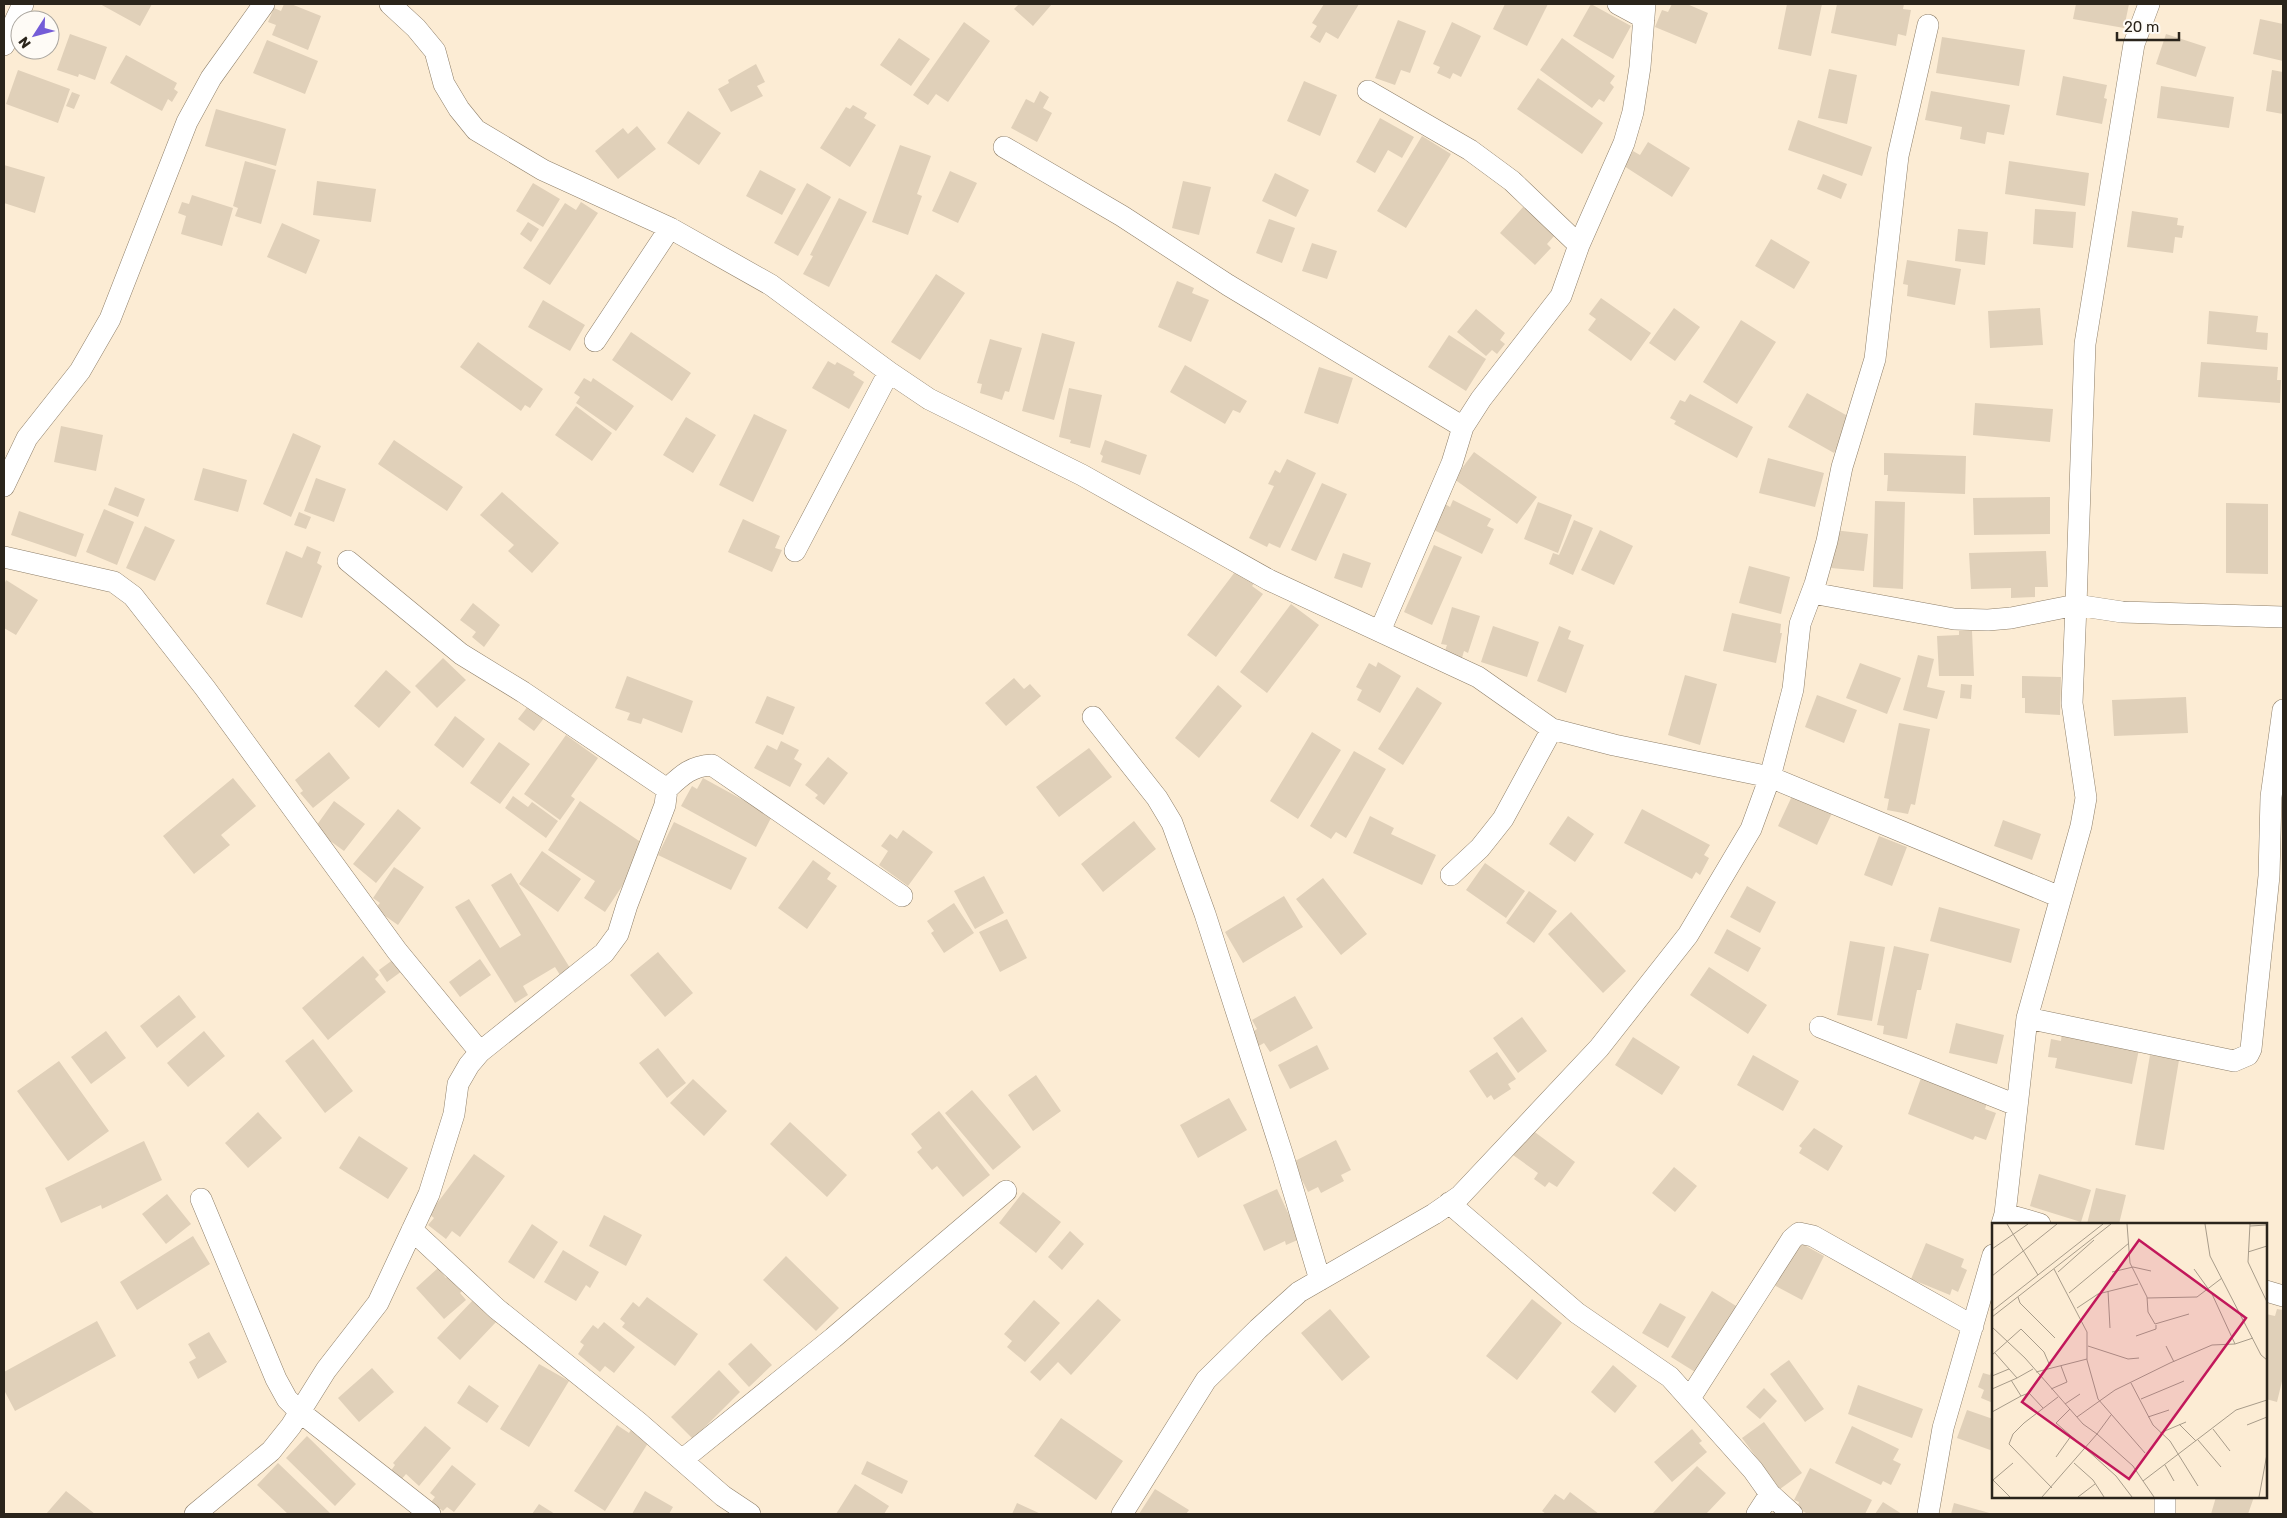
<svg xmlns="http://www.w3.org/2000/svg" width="2287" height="1518" viewBox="0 0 2287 1518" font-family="Rubik,sans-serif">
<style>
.building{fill:#e0d0b9}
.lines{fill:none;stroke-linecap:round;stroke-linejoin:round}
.minor-casing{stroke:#8e7f69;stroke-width:22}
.minor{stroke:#fff;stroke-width:21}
.inset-road{fill:none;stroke:#a89c8a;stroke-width:1}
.view{fill:#c2185b;fill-opacity:0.15;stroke:#c2185b;stroke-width:2.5}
.inset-edge{fill:none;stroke:#2a241b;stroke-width:2.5}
</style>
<rect width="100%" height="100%" fill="#fcecd4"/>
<path class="building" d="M100,4H152L140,26Z
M284,4H291L321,16L308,50L272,35L276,25L268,22L274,8L281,11Z
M1019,4H1052L1033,26L1014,9Z
M1324,4H1359L1338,39L1326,32L1320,43L1310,37L1317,26L1312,23Z
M1505,4H1548L1527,46L1493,29Z
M1591,4L1631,26L1613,59L1573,36Z
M1672,4H1687L1708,13L1696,44L1655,27L1662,10L1668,12Z
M1787,4H1822L1811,56L1778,49Z
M1837,4H1904L1903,9L1911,10L1906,36L1898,34L1896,46L1831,33Z
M2076,4H2129L2124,28L2073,19Z
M2260,19L2283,24V61L2253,54Z
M1398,20L1426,31L1410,73L1401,70L1395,85L1375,78Z
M964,22L990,41L948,102L936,94L928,105L913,95Z
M1452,22L1481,36L1461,77L1453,73L1450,79L1437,73L1440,67L1433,64Z
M70,34L107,47L95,80L79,74L78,77L57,70Z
M2166,34L2206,47L2196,77L2156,64Z
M1942,37L2025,50L2019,86L1936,73Z
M899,38L930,59L911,86L880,65Z
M1562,38L1615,76L1610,83L1614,87L1604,102L1599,99L1592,108L1540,70Z
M267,40L318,61L305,94L253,73Z
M126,55L177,83L174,89L178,92L172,102L168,99L162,111L110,83Z
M756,64L765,82L757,86L763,96L731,112L718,89L729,83L728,80Z
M1829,69L1857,75L1847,124L1818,118Z
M18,70L70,89L58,123L6,104Z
M2272,70L2283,72V114L2266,111Z
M2063,76L2107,85L2104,98L2107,99L2102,124L2056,115Z
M1538,78L1603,123L1582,154L1517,109Z
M1304,81L1337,95L1320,136L1287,121Z
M2161,86L2234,97L2229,128L2157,118Z
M1040,91L1049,97L1043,108L1052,113L1037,142L1011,128L1026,99L1034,103Z
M1931,91L2010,105L2004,135L1987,132L1985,144L1960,139L1962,127L1925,120Z
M72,92L80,95L74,109L66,106Z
M853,105L867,113L864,118L876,125L850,167L820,148L846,107L850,109Z
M216,109L286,129L276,166L205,146Z
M688,111L721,133L699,165L667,143Z
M1380,118L1414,137L1402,158L1388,150L1375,173L1356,162Z
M1798,120L1872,147L1862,176L1788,150Z
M637,126L656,149L618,179L595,151L623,128L628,134Z
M1422,136L1451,154L1406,228L1377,211Z
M1648,142L1690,168L1672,197L1624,166L1633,151L1640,155Z
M900,145L931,156L917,194L922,196L908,235L872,222Z
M245,161L276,170L261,224L235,216L238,208L233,206Z
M2009,161L2089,173L2085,206L2005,194Z
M4,165L45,177L35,213L4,203Z
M760,170L796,189L782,215L746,196Z
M950,171L977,183L958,223L932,211Z
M1275,173L1309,190L1296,217L1262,201Z
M1823,174L1847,184L1841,199L1817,189Z
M317,181L376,189L371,222L313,215Z
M1183,181L1211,187L1199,235L1172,228Z
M533,183L560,199L543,227L516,211Z
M807,183L831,197L798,256L774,243Z
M192,195L233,208L222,246L181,234L186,216L178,213L182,202L189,204Z
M839,198L867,212L829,287L803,274L813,256L810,255Z
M581,202L598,213L550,285L523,268L565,203L576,210Z
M1524,206L1555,235L1547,244L1551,248L1535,265L1500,233Z
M2035,209L2076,212L2073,248L2033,244Z
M2132,211L2178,218L2177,225L2184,226L2182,238L2175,237L2173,253L2127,247Z
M1269,219L1295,228L1282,263L1256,253Z
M528,222L539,229L531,242L520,234Z
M282,223L320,240L306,274L267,257Z
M1958,229L1988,232L1985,265L1955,261Z
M1771,239L1810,262L1794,289L1755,266Z
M1312,243L1337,251L1327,279L1302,271Z
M1907,260L1961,269L1955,305L1907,296L1908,285L1903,284Z
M936,274L965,293L920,360L891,342Z
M1177,281L1194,288L1192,293L1209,300L1191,342L1158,327Z
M1601,298L1651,333L1631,361L1588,330L1596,319L1589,314Z
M543,300L585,325L570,351L528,327Z
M1674,308L1700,327L1675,361L1649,343Z
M2040,308L2043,345L1990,348L1988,311Z
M1476,309L1505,333L1500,340L1505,344L1497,354L1492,350L1486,356L1457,332Z
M2209,311L2258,316L2256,332L2268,333L2267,350L2207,344Z
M1741,320L1776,342L1737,404L1703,382Z
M631,332L691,373L672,401L612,360Z
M1042,333L1075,342L1054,420L1022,411Z
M1449,335L1486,359L1466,391L1428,367Z
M990,339L1022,348L1009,392L1005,391L1002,400L980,393L982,384L977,383Z
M478,342L543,389L530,408L525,405L521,411L460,367Z
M828,361L835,365L837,362L855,372L853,375L864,382L849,409L812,388Z
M2201,362L2278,367L2277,380H2281L2280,403L2198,397Z
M1185,365L1247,401L1240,413L1233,410L1225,424L1170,392Z
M1319,367L1353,378L1338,424L1304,413Z
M584,378L591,382L593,378L634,406L616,431L576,403L580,397L574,393Z
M1069,388L1102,395L1090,448L1070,443L1071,440L1059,437Z
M1807,393L1853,419L1834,453L1788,427Z
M1690,394L1753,427L1737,458L1674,424L1676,421L1670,418L1680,400L1685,402Z
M1975,403L2053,409L2050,442L1973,435Z
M576,406L612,433L592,461L555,435Z
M754,414L787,430L753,502L719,485Z
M686,417L716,435L693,473L663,455Z
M61,426L103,435L96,471L54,462Z
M293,433L321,446L291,517L263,504Z
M394,440L463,487L447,511L378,464Z
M1105,440L1147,455L1140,475L1101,462L1103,456L1100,454Z
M1474,452L1537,497L1517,524L1454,479Z
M1884,453L1966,456L1965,494L1887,491L1888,475H1884Z
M1768,458L1824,473L1815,507L1759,493Z
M1287,459L1316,473L1280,548L1269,543L1267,547L1249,538L1274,486L1268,484L1275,470L1280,473Z
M203,468L247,480L238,512L194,500Z
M316,478L346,489L334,522L304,511Z
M1322,483L1347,494L1316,561L1291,550Z
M115,487L145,499L138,517L108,505Z
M502,492L559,543L532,573L508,551L514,545L480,515Z
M2050,497V534L1974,535L1973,498Z
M1453,500L1491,519L1487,526L1494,529L1482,554L1432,529L1442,502L1450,507Z
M1875,501L1905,502L1903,589L1873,587Z
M1538,502L1572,515L1558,553L1524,539Z
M2226,503L2268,504V574L2226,573Z
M104,509L134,522L117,565L86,552Z
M19,511L84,534L76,557L11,535Z
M299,512L311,517L306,529L294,525Z
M743,519L780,536L775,548L782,550L772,572L728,552Z
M1574,520L1593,528L1573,575L1549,564L1553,553L1559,555Z
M145,526L175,540L155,581L126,568Z
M1600,530L1633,546L1614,585L1581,570Z
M1834,530L1868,534L1864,571L1831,568Z
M1434,545L1462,557L1432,625L1404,612Z
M307,546L321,552L317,563L322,566L302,618L266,604L286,551L302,558Z
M2046,551L2048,587H2035V597L2011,598V588L1971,589L1969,553Z
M1343,553L1371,563L1362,588L1334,578Z
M1749,566L1790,577L1781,614L1739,603Z
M1238,568L1256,581L1252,586L1263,594L1216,657L1187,635Z
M6,580L38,600L16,635L4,628V585Z
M473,603L500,625L484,647L472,637L476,632L460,620Z
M1291,604L1319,625L1267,693L1240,672Z
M1452,607L1480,616L1468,653L1464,651L1461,661L1443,656L1447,645L1441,644Z
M1732,613L1781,624L1780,633H1782L1776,663L1723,651Z
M1493,626L1539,642L1527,677L1481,662Z
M1559,626L1571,631L1568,639L1584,645L1566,693L1537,681Z
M1959,631H1972L1974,676H1939L1937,636L1959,635Z
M1918,655L1934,659L1927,687L1945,691L1937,719L1903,710Z
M443,658L466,680L437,708L415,686Z
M1378,662L1401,676L1380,713L1357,700L1362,690L1356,687L1369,663L1376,667Z
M1860,663L1901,678L1887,714L1846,698Z
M386,670L411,692L379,728L354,706Z
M1685,675L1717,684L1700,745L1668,735Z
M627,676L693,701L682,733L643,718L641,724L627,720L630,713L615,708Z
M2022,676L2061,677L2060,715L2025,713V698H2022Z
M1014,678L1024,689L1030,684L1041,696L1006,726L985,703Z
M1961,684L1972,685L1971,699L1960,698Z
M1218,685L1242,706L1199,758L1175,738Z
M1417,687L1442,703L1403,765L1378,749Z
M1817,695L1857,710L1844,743L1805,727Z
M767,696L795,707L783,735L755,723Z
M2186,697L2188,733L2114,736L2112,700Z
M532,701L548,713L534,731L518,719Z
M455,716L485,739L463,768L434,745Z
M1899,723L1930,729L1915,805L1911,804L1908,814L1887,810L1889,799L1884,798Z
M1312,732L1341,750L1298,819L1270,801Z
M566,735L598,758L571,796L575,799L560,820L524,794Z
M781,741L799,750L794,759L802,764L790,787L754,768L767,745L777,750Z
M499,742L530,764L500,804L470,783Z
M1089,748L1112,777L1059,817L1036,787Z
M1354,751L1386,769L1346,838L1336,832L1331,839L1310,826Z
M329,752L350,778L313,808L300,793L303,791L295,780Z
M828,757L848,773L824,805L815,798L818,795L805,785Z
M233,778L256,806L221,835L230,845L194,874L163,836Z
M703,778L772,816L756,847L681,806L692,786L697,789Z
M1793,794L1832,813L1817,845L1778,826Z
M513,796L528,807L532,802L558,821L546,838L505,808Z
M334,801L365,824L344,851L314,829Z
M580,801L648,847L605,912L584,898L595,881L548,850Z
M398,809L421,828L376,883L353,864Z
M1642,809L1710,845L1704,855L1709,858L1700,875L1696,872L1692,879L1624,843Z
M1370,816L1394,828L1391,834L1436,855L1422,885L1353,853Z
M1568,816L1594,834L1575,862L1549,844Z
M2003,820L2041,834L2032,860L1994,846Z
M1134,821L1156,849L1103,892L1081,864Z
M674,822L747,858L731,890L658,855Z
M903,830L933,852L908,886L879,865L888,851L881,846L890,834L897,839Z
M1879,836L1907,847L1892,886L1864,875Z
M542,851L581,879L558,912L519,884Z
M813,860L831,873L827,879L837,886L807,929L778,908Z
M1485,863L1525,891L1506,918L1466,890Z
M394,867L424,887L398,925L375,909L380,903L373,898Z
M511,873L570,968L560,975L555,967L523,986L528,995L515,1003L455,907L469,899L500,948L521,935L491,885Z
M984,876L1004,913L975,929L954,891Z
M1323,878L1367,934L1341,955L1296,899Z
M1747,886L1776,902L1760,933L1730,917Z
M1529,891L1557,911L1534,943L1506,923Z
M1284,896L1303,927L1243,963L1225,932Z
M954,903L974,933L944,953L931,933L934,931L927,921Z
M1939,907L2020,929L2011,963L1930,941Z
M1571,912L1626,971L1603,993L1548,934Z
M1007,919L1027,958L1000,972L979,932Z
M1727,929L1761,948L1748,972L1714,953Z
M1850,941L1885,947L1872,1021L1837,1015Z
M1894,946L1929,954L1921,990H1917L1907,1039L1883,1034L1884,1026L1877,1025Z
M658,952L693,993L665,1017L630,975Z
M363,956L379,975L375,979L386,992L328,1040L302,1008Z
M394,959L402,971L387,982L379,970Z
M480,959L491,975L460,997L449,982Z
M1709,967L1767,1005L1748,1034L1690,995Z
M179,995L196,1017L157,1048L140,1026Z
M1295,996L1313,1028L1270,1052L1264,1043L1257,1047L1249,1034L1257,1029L1252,1020Z
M1522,1017L1547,1051L1518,1073L1493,1038Z
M1956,1023L2004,1035L1997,1064L1949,1053Z
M106,1031L126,1058L91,1084L71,1057Z
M204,1031L225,1056L188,1087L167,1063Z
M2062,1033L2139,1049L2132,1084L2055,1068L2057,1058L2048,1057L2051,1039L2061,1041Z
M1633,1037L1680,1067L1662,1095L1615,1065Z
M313,1039L353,1091L325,1113L285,1061Z
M1317,1045L1329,1069L1290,1089L1278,1065Z
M658,1048L686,1083L667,1098L639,1063Z
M1497,1052L1516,1079L1508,1084L1511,1089L1494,1100L1491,1095L1487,1098L1469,1071Z
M1753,1055L1799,1081L1783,1111L1737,1085Z
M2150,1055L2179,1060L2164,1150L2135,1145Z
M59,1061L109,1131L68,1161L17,1091Z
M1036,1075L1061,1111L1033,1131L1008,1095Z
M1921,1078L1987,1103L1985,1109L1996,1113L1986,1140L1975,1136L1973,1140L1908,1114Z
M693,1079L727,1111L704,1136L670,1103Z
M972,1090L1021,1147L993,1170L945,1113Z
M1229,1098L1247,1130L1198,1158L1180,1125Z
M939,1111L990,1175L963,1197L937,1166L932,1170L917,1152L922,1148L911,1134Z
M258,1112L282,1138L248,1168L225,1143Z
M790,1122L847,1175L827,1197L770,1144Z
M1814,1128L1843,1146L1828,1171L1799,1153L1802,1148L1799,1146Z
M1532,1130L1575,1162L1557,1187L1549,1182L1545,1187L1534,1179L1538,1173L1513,1155Z
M359,1136L408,1168L388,1199L339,1168Z
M1336,1140L1351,1170L1341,1175L1344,1181L1321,1193L1318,1187L1308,1192L1293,1162Z
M144,1141L162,1180L102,1209L101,1205L61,1223L45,1188Z
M474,1154L505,1176L460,1237L452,1231L446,1239L428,1225L434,1218L429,1214Z
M1674,1167L1697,1186L1675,1212L1652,1193Z
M2039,1174L2091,1190L2081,1222L2030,1206Z
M2096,1188L2126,1195L2119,1224H2087Z
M1277,1189L1300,1239L1286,1245L1285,1241L1264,1251L1243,1205Z
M1023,1192L1061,1222L1036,1253L999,1223Z
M167,1194L191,1224L166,1244L142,1214Z
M604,1215L642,1235L626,1266L589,1246Z
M532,1224L558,1242L534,1279L508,1262Z
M1070,1231L1084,1244L1062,1270L1048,1257Z
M193,1236L210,1264L137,1310L120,1282Z
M1797,1241L1824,1256L1802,1300L1774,1285Z
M1926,1243L1964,1259L1961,1267L1967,1270L1958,1292L1952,1289L1950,1295L1911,1279Z
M563,1250L599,1272L590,1288L586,1285L576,1301L544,1282Z
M786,1256L839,1308L816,1331L763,1280Z
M438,1268L446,1278L451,1273L465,1288L460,1293L466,1300L444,1319L416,1288Z
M1712,1291L1741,1309L1700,1375L1671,1357Z
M647,1297L698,1334L675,1366L622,1327L625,1323L620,1319L633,1302L639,1307Z
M474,1299L497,1321L460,1360L437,1338Z
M1098,1299L1121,1320L1071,1375L1058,1362L1040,1381L1030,1372Z
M1532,1299L1562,1323L1517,1380L1486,1356Z
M1034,1300L1060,1323L1025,1362L1007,1347L1012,1341L1004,1334Z
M1660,1303L1686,1317L1668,1348L1642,1333Z
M1330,1309L1370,1357L1342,1381L1301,1333Z
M2277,1309L2283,1310V1377L2277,1402L2266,1399V1314L2275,1316Z
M97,1321L116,1356L15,1411L4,1390V1372Z
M604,1322L635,1347L614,1373L605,1366L600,1372L578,1354L584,1345L580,1342L593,1325L598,1329Z
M209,1332L227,1362L198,1379L189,1362L196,1358L188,1344Z
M751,1343L772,1365L749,1387L728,1364Z
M1789,1360L1824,1409L1805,1422L1770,1374Z
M539,1364L569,1381L529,1447L500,1429Z
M1613,1365L1637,1386L1615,1413L1591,1392Z
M1993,1367V1403L1981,1398L1984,1390L1978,1387L1983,1373L1990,1375Z
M372,1368L394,1392L359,1422L338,1398Z
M719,1370L740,1392L693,1439L671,1417Z
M469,1385L499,1406L487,1423L457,1403Z
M1858,1385L1923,1409L1912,1438L1848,1414Z
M1764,1388L1777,1401L1760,1419L1746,1407Z
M1967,1410L1993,1419V1451L1957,1438Z
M1061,1418L1123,1461L1096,1500L1034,1456Z
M1764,1422L1802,1473L1780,1489L1742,1438Z
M617,1425L629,1433L632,1428L650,1440L605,1511L574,1491Z
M425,1426L451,1448L419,1486L406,1474L400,1481L390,1472L395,1465L393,1463Z
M1852,1426L1899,1449L1893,1460L1901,1464L1891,1485L1883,1481L1881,1485L1835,1463Z
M1692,1429L1702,1441L1699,1443L1707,1452L1672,1482L1654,1462Z
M307,1436L356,1484L335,1506L286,1458Z
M867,1461L908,1481L902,1494L861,1474Z
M278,1463L330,1513L329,1514H288L257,1485Z
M452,1465L476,1484L454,1512L447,1507L443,1511L431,1502L435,1497L430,1493Z
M1697,1466L1726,1493L1706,1514H1652Z
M1810,1468L1872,1500L1865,1514H1808L1797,1508L1799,1502L1794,1500Z
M855,1484L889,1506L884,1514H836Z
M1155,1489L1189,1510L1186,1514H1139Z
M66,1491L95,1514H46Z
M645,1491L673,1507L669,1514H632Z
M1570,1492L1599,1514H1546L1542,1511L1555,1494L1564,1500Z
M2216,1497H2254L2248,1514H2211Z
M1883,1502L1902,1514H1875Z
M1017,1503L1041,1514H1012Z
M1954,1503L1993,1514H1951Z
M539,1504L555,1514H532Z"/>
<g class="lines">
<defs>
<path id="minor" d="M390,4L416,28L435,51L444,84L459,109L476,130L543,170L670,228L771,285L889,372L929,399L1082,475L1269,580L1478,677L1552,729L1614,745L1770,777L2060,897
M1618,4L1644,18
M2149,4L2134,44L2085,344L2076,605L2122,612L2283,617
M4,45L23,4
M1368,91L1470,150L1512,181L1579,245
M1004,147L1122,216L1228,285L1463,427
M595,341L670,228
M4,486L27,438L80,371L110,319L187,122L211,78L264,4
M795,551L889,372
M4,557L114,582L133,596L205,688L397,951L480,1052
M1812,593L1954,619L1988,620L2011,618L2076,605L2072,703L2086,798L2081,826L2027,1018L2005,1214L2002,1224
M1380,631L1452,463L1463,427L1481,399L1561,296L1579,245L1624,143L1633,112L1640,67L1645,4
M1093,717L1157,798L1172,823L1205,914L1283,1156L1320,1280
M667,789C682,775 691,766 712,765L902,896
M1451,875L1480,848L1503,819L1552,729
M2027,1018L2234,1061L2248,1055L2251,1049L2269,876L2271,797L2283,710
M1820,1027L2016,1105
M201,1199L276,1379L287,1399L300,1412L430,1514
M1449,1203L1577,1313L1670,1377L1753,1470L1770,1494L1792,1514
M2005,1214L2040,1224
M412,1230L497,1309L638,1422L723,1496L750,1514
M2266,1291L2283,1296
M1690,1398L1792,1239L1799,1233L1813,1236L1973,1326
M682,1460L833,1338L1006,1191
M2165,1497V1514
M195,1514L271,1451L291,1426L326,1370L378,1303L429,1194L454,1114L458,1084L469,1065L480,1052L604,953L618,934L627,905L665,805L667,789L523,692L461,654L348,561
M1122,1514L1206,1380L1258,1329L1299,1292L1434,1214L1460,1196L1599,1048L1688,935L1751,829L1770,777L1793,689L1800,624L1815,584L1827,541L1842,467L1875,359L1898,156L1928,25
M1757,1514L1770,1494
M1928,1514L1943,1428L1993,1255"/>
</defs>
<use href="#minor" class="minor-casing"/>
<use href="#minor" class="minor"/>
</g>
<g transform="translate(1992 1223)">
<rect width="275" height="275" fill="#fcecd4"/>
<path class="inset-road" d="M15,1L46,52M135,1L138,40L155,74L156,89L163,101L197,91M213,1L218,33L269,132L275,137M258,1L256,39L275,79M258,3L275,2M0,26L36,1M256,29L275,23M62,46L95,109V137L106,176L153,230M202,46L220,71L243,121M66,49L102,17M120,49L141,44L159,48M0,53L65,1M116,68L118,105M77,70L137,20M26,74L28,80L63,115M155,75L205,74L230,55M85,85L106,71L146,61M0,88L111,1M0,94L119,1M0,104L33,135L91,201L105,211L119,192M144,113L164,106V102M96,123L136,136L147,135M174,123L182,139M3,130L25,155L41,146M0,132L29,106L52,129L58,143M44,149L95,136M0,153L17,146M19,157L29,173L37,170L51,185M139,160L161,202L178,218L206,263M0,166L25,155M59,166L75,159L69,143M149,176L192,158M73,181L88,171M78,186L64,200L93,225M0,189L29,173M85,194L123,167L178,140L220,122L243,121L261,115M156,194L177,187M187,201L204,218M255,202L275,194M221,206L238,228M168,210L194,199M206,217L229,244M93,225L124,253L140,274M64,234L79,213M82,240L101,257L112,274M173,242L182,258M1,257L21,240M1,257L18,274M60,265L17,221L21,211L32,200L66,174M50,274L105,211L141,243L151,258M86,274L103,261M162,274L151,258L244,187L275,177M267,274L275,231"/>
<path class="view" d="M147,17L254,95L137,256L30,179Z"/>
<rect width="275" height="275" class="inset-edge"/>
</g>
<rect width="2287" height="1518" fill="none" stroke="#2a241b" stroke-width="10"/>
<g transform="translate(35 35) rotate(234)"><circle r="24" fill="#fefbf6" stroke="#a9a59e"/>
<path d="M0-4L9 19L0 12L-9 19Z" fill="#745cd7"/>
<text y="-8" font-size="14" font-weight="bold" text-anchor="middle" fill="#2a241b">N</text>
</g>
<path d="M2117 32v8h62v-8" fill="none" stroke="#2a241b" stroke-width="2.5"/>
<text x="2124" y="32" font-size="15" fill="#2a241b" stroke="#fefbf6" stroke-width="4" paint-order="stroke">20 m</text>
</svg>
